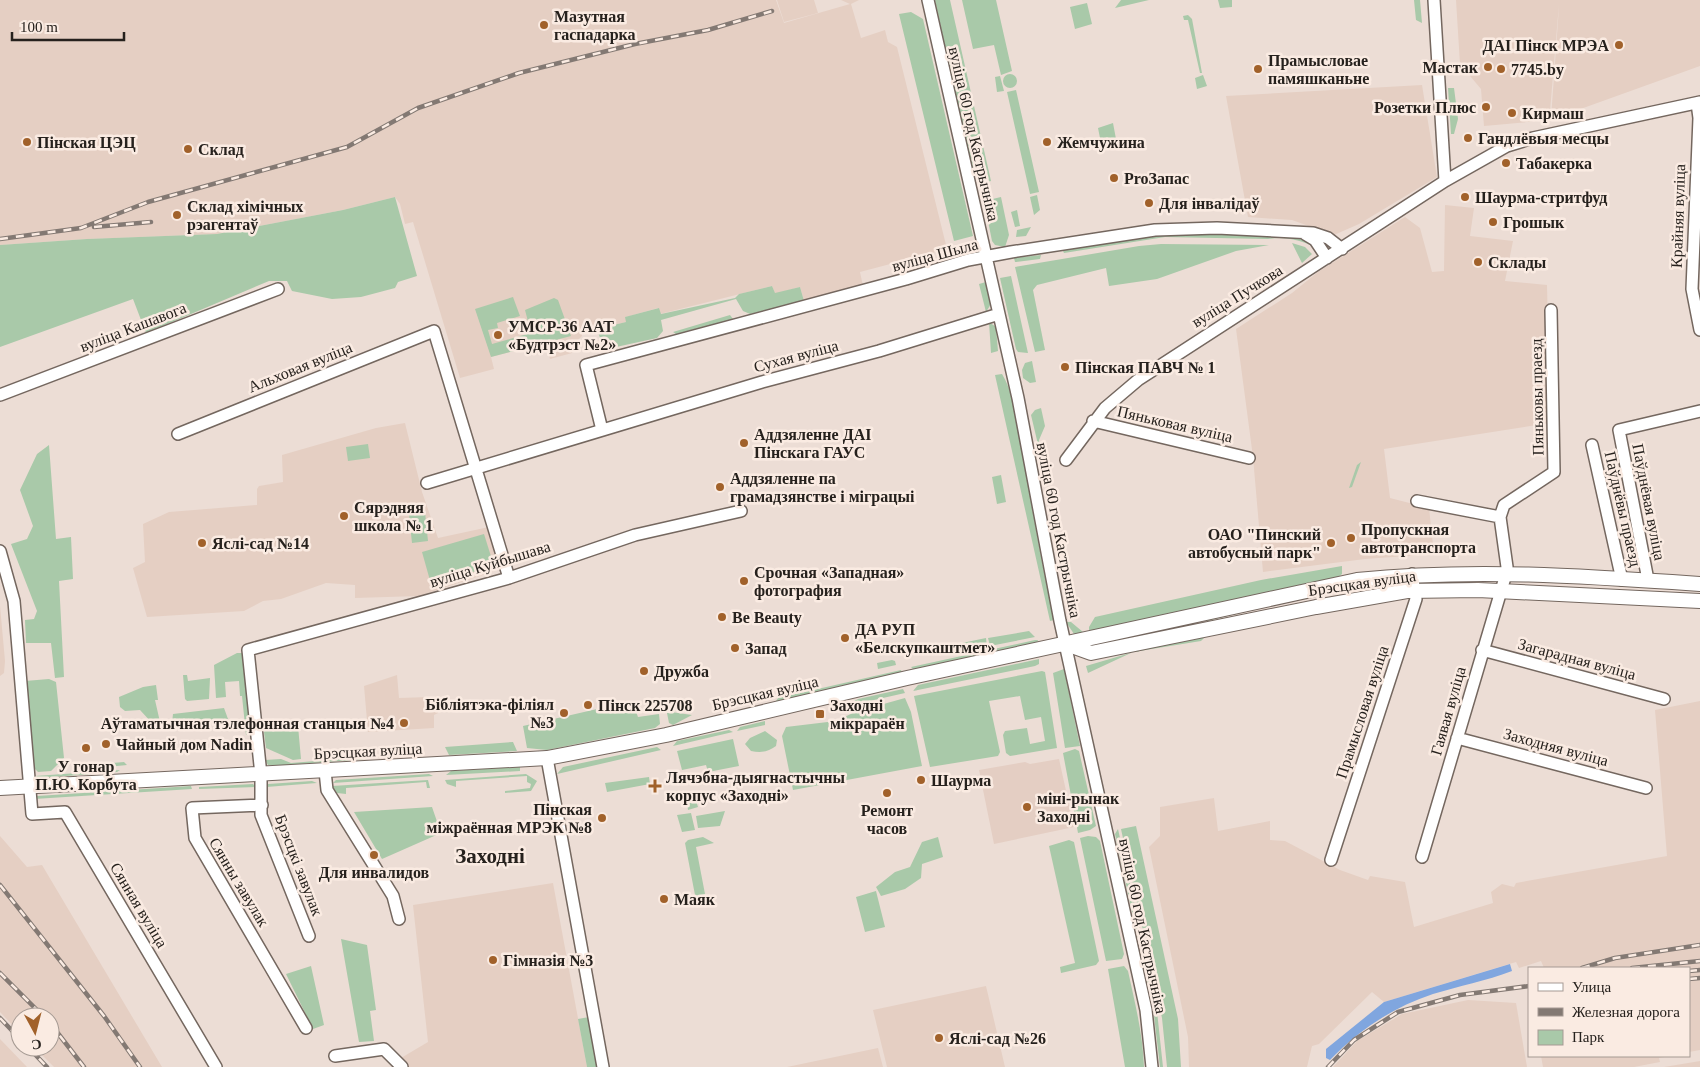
<svg xmlns="http://www.w3.org/2000/svg" width="1700" height="1067" viewBox="0 0 1700 1067" font-family="Georgia,serif">
<style>
.commercial{fill:#e4cec3}
.built{fill:#e5cfc3;fill-rule:evenodd}
.green{fill:#a9c9a9}
.water{fill:#80a6df}
.lines{fill:none;stroke-linecap:round;stroke-linejoin:round}
.minor-casing{stroke:#74675f;stroke-width:14}
.major-casing{stroke:#74675f;stroke-width:16}
.minor{stroke:#fff;stroke-width:11}
.major{stroke:#fff;stroke-width:14}
.rail-casing{stroke:#837973;stroke-width:4.5}
.rail{stroke:#faebe2;stroke-width:2.5;stroke-dasharray:8;stroke-linecap:butt}
.poi-dot{fill:#a1612a;stroke:#faebe2;stroke-width:2}
.labels{text-anchor:middle;dominant-baseline:central;stroke-width:5;stroke-linejoin:round;paint-order:stroke}
.poi-label{font-size:16px;font-weight:bold;fill:#26211d;stroke:#faebe2;text-anchor:start}
.street-label{font-size:16px;fill:#26211d;stroke:#faebe2}
.district-label{font-size:21px;font-weight:bold;fill:#26211d;stroke:#faebe2}
</style>
<rect width="100%" height="100%" fill="#ecddd5"/>
<path class="commercial" d="M1059,759L1074,827L994,844L979,770L1025,762L1030,764Z"/>
<path class="built" d="M0,0H776L784,23L850,4L841,0H859L851,4L861,38L885,30L888,42L897,47L947,249L860,272L863,286L804,301L800,287L775,294L772,286L660,314L658,308L626,317V322L582,333V336L576,342L571,344L572,353L550,359L545,343L491,357L494,369L460,378L413,222L405,224L400,204L395,197L343,210L217,234L87,239L0,245Z
M777,0H814L818,13L784,22Z
M1456,0H1700V66L1550,120L1484,126L1481,89L1460,64ZM1559,4L1558,21L1551,118L1550,111Z
M1422,85L1437,177L1359,224L1334,235L1292,220L1248,217L1226,96Z
M1445,205L1474,208L1470,236L1513,241L1505,281L1547,285L1550,423L1384,449L1390,498L1429,508L1434,554L1365,559L1263,572L1253,457L1236,329L1292,293L1318,272L1405,217L1420,228L1432,272L1444,271Z
M405,423L422,492L438,538L489,527L498,562L495,571L419,596L355,598V585L326,583L281,599L263,601L244,611L147,617L133,568L145,562L143,524L169,512L257,505V489L259,486L283,482L282,455L376,428Z
M0,606L5,661L4,673L0,676Z
M397,675L399,698L429,697L436,703L438,713L434,715V728L368,732L364,686Z
M1700,701V1050L1689,1052V968H1544L1541,961L1519,968L1516,962L1384,1002L1372,992L1319,1044L1312,1046L1307,1067H1189L1188,1037L1149,847L1160,836V807L1214,798L1218,831L1270,821V840L1285,841L1340,870L1368,880L1370,876L1405,882L1414,927L1493,903L1491,892L1502,884L1514,887L1516,883L1667,856L1655,710Z
M0,836L27,867L42,865L162,1067H54L34,1047H50V1017H20V1033L0,1012Z
M553,883L587,1067H407L401,1058L428,1042L413,905Z
M986,986L1005,1067H887L873,1010Z
M1468,1000L1516,1003L1527,1067H1333L1357,1041L1402,1014Z
M0,1039L27,1067H0Z
M878,1048L883,1067H787Z
M1541,1056H1670L1659,1058L1660,1062L1634,1067H1543Z
M1700,1061V1067H1664Z"/>
<path class="green" d="M935,0H950L991,181L983,183L971,165Z
M962,0H996L1012,71L1001,75L994,45L973,49Z
M1121,0H1149L1115,8Z
M1218,0H1232V7L1220,8Z
M1414,0H1420L1422,23L1416,20Z
M1087,3L1092,24L1075,29L1070,7Z
M911,12L923,19L973,236L954,241L899,14Z
M1188,15L1192,19L1202,73H1200L1188,20H1184L1183,16Z
M1003 81a7 7 0 1 1 14 0a7 7 0 1 1-14 0Z
M1203,75L1207,86L1197,89L1195,78Z
M1000,76L1004,91L997,92L995,77Z
M1448,88H1454L1458,119L1454,134H1451Z
M1016,90L1039,192L1030,194L1007,92Z
M1113,123L1116,139L1101,143L1098,128Z
M1037,195L1040,210L1034,215L1030,197Z
M395,197L417,276L398,282L395,288L361,297L332,299L292,291L287,281H269L146,333L133,299L0,347V245L87,239L217,234L343,210Z
M1001,197L1009,235L1005,247L995,245L992,241L984,201Z
M1017,210L1020,226L1015,227L1011,212Z
M1031,227L1026,236L1016,237L1017,230Z
M1193,233L1289,236L1304,239L1314,247C1301,240 1284,236 1268,239L1165,237L1064,253L1063,251C1105,236 1149,235 1193,233Z
M1292,243L1305,247L1312,254L1302,263Z
M1161,244L1269,245L1236,251L1157,279L1109,286L1106,268L1037,285L1033,290L1045,350L1035,352L1015,267L1139,246Z
M1041,255L1040,259L1015,262L1014,258Z
M1011,276L1028,353L1018,352L1016,349L1000,278Z
M986,282L991,304L986,312L979,284Z
M772,286L775,293L800,287L804,301L750,314L743,311L736,299L661,320L663,331L657,338L607,349L601,341L597,329L626,322L625,317L659,308L661,314L735,298L739,294Z
M513,297L520,316L497,323L498,328L488,330L492,344L531,333L525,310L554,298L558,300L571,336L491,357L475,309Z
M730,315L733,319L676,334L673,332Z
M989,322L996,327L998,351L991,353Z
M1032,361L1036,382L1030,383L1023,378L1022,370L1025,363Z
M1002,374C1015,395 1016,423 1021,447C1032,505 1041,563 1054,620L1050,621L995,375Z
M1041,408L1045,426L1039,440L1041,457L1031,415L1035,410Z
M368,444L370,458L348,461L346,447Z
M49,445L56,539L71,537L73,579L59,581L64,677L55,678L51,643H26L25,620L34,619L37,611L11,544L27,539L33,526L20,490L37,454Z
M1361,462L1352,487L1349,488L1357,465Z
M1001,475L1006,502L997,504L992,477Z
M425,512L428,541L412,543L409,514Z
M484,534L494,566L431,584L422,552Z
M1342,566V574L1338,577L1089,633V627L1095,617L1261,580Z
M1304,598L1207,621L1204,620Z
M1196,620L1198,622L1194,624L1098,643Z
M1066,622H1071L1083,632L1074,634Z
M1029,631L1035,637L990,646L988,638Z
M1206,636L1201,641L1133,652L1088,673L1086,666L1154,646Z
M986,638L987,648L956,654L962,643Z
M1035,640H1038L1037,643L914,670L911,667Z
M237,653H245L253,734L246,735L242,696H240L239,681L225,682L226,697L216,698L214,665Z
M1039,659V664L1035,666L913,691L918,685Z
M892,660L895,661L896,665L878,669L877,663Z
M1064,669L1080,746L1065,748L1053,673Z
M901,670L902,673L774,704L778,698Z
M1042,671L1045,672L1057,748L1010,756L1006,753L1003,735L1005,731L1027,728L1030,744L1045,741L1041,717L1025,720L1020,696L989,701L1000,752L998,756L930,767L914,696Z
M183,675H187L188,681L210,678L209,699L187,701L185,699Z
M49,679L56,682L64,758L51,771L38,772L34,768L25,681Z
M156,685L158,700H155L160,722L152,723L140,710L125,711L120,707L119,697L143,687Z
M903,689L905,693L843,707L858,699Z
M905,698L911,712L922,766L793,790L782,736L786,727L836,721L855,712Z
M632,701L638,717L659,714L660,724L655,728L547,750L527,748L523,726Z
M224,708L228,719L172,723L173,714Z
M671,712L692,715L673,725L669,723L667,713Z
M765,721V725L737,731L740,727Z
M298,726L301,759L293,760L266,748L264,732L266,729Z
M729,730L733,732L673,746L677,741Z
M765,731L777,740L776,746C768,752 761,753 751,751L745,744L750,738Z
M733,739L739,766L708,772L706,765L682,770L677,751Z
M513,742L517,751L449,755L445,747Z
M657,747L661,750L557,774L563,767Z
M1075,749L1079,751L1096,826L1090,830L1078,833L1063,753Z
M365,757V759L274,766L268,765L265,760L281,759L291,763Z
M124,762L127,765L78,770V766Z
M520,767V771L446,775L451,771Z
M120,770L117,772L40,778L35,776Z
M429,774L433,776L333,783L336,780Z
M526,774L537,781L531,791L505,793V791L530,788L531,784L527,782V776L456,781V787L447,784L445,780Z
M649,777L650,784L607,792L605,783Z
M428,780L430,788H427L426,782L346,788V794L337,793L332,786Z
M312,781L317,783L266,787L268,784Z
M253,784L256,787L199,789V787Z
M191,786L192,789L34,799L37,796Z
M694,794L698,807L688,810L686,795Z
M432,807L441,833L382,859L354,812Z
M725,811L720,826L698,828L696,816Z
M691,813L695,830L682,832L677,815Z
M1136,826L1178,1019L1181,1067H1167L1162,1018L1121,829Z
M1118,829L1156,1002L1163,1067H1160L1153,1007L1115,834Z
M1088,836L1096,837L1100,841L1124,954L1122,959L1106,961L1080,838Z
M703,837L714,843L696,847L705,894L698,896L695,895L685,843L688,840Z
M938,837L943,857L922,864L921,878L905,889L881,896L876,887L895,872L910,867L922,842Z
M1069,840L1074,842L1099,961L1096,965L1061,973L1060,967L1075,963L1049,846Z
M876,891L885,927L865,932L856,897Z
M341,939L367,945L376,1010L370,1011L374,1041L359,1042Z
M311,966L324,1025L313,1029L286,974Z
M1124,966L1128,971C1135,1003 1143,1035 1144,1067H1125L1108,969Z
M589,1017L598,1067H587L578,1019Z"/>
<path class="water" d="M1510,964L1512,971C1486,981 1459,986 1433,994C1393,1007 1359,1030 1330,1060L1326,1058V1049L1384,1002Z"/>
<g class="lines">
<defs>
<path id="minor" d="M928,0L1018,398L1060,621L1146,1010L1152,1067
M1697,103L1699,118L1692,289L1700,330
M1445,181L1507,146L1533,138L1700,102
M1305,234L1315,240L1327,258
M0,395L278,289
M1093,421L1249,458
M602,430L586,365L906,279L968,260L1011,252L1155,230L1217,228L1313,233L1328,238L1342,249
M178,434L434,331L509,578
M1592,445L1622,580
M1066,460L1105,408L1138,380L1445,181L1434,0
M427,483L762,382L879,351L999,314
M1417,501L1500,517
M0,551L14,601L32,814L65,812L216,1067
M1648,580L1619,430L1700,411
M1482,650L1664,699
M1457,738L1646,788
M547,758L603,1067
M325,771L327,790L393,896L399,919
M262,805L192,808L195,838L306,1028
M1422,857L1506,574L1507,567L1500,517L1504,505L1554,472L1551,310
M1331,860L1416,599L1412,574
M309,936L261,815V775L248,650L509,578L635,535L741,511
M335,1056L384,1049L402,1067"/>
<path id="major" d="M1066,644L1091,653L1316,607L1407,591L1478,590L1700,601
M0,788L547,758L666,735L907,678L1357,580C1471,568 1586,576 1700,584"/>
</defs>
<use href="#minor" class="minor-casing"/>
<use href="#major" class="major-casing"/>
<use href="#minor" class="minor"/>
<use href="#major" class="major"/>
<defs>
<path id="rail" d="M94,227L151,222
M0,239L81,228L148,202L347,147L418,108L519,73L635,44L708,30L772,11
M0,885L104,1016L140,1067
M1582,968L1615,958L1700,945
M1632,968L1700,961
M1689,971L1700,970
M0,973L44,1017
M1689,979L1700,978
M0,1018L20,1039
M50,1023L84,1067
M28,1047L47,1067
M1328,1067L1354,1040L1398,1012L1460,995L1529,986"/>
</defs>
<use href="#rail" class="rail-casing"/>
<use href="#rail" class="rail"/>
</g>
<g class="poi-dot">
<circle cx="544" cy="25" r="5"/>
<circle cx="1619" cy="45" r="5"/>
<circle cx="1488" cy="67" r="5"/>
<circle cx="1258" cy="69" r="5"/>
<circle cx="1501" cy="69" r="5"/>
<circle cx="1486" cy="107" r="5"/>
<circle cx="1512" cy="113" r="5"/>
<circle cx="1468" cy="138" r="5"/>
<circle cx="27" cy="142" r="5"/>
<circle cx="1047" cy="142" r="5"/>
<circle cx="188" cy="149" r="5"/>
<circle cx="1506" cy="163" r="5"/>
<circle cx="1114" cy="178" r="5"/>
<circle cx="1465" cy="197" r="5"/>
<circle cx="1149" cy="203" r="5"/>
<circle cx="177" cy="215" r="5"/>
<circle cx="1493" cy="222" r="5"/>
<circle cx="1478" cy="262" r="5"/>
<circle cx="498" cy="335" r="5"/>
<circle cx="1065" cy="367" r="5"/>
<circle cx="744" cy="443" r="5"/>
<circle cx="720" cy="487" r="5"/>
<circle cx="344" cy="516" r="5"/>
<circle cx="1351" cy="538" r="5"/>
<circle cx="202" cy="543" r="5"/>
<circle cx="1331" cy="543" r="5"/>
<circle cx="744" cy="581" r="5"/>
<circle cx="722" cy="617" r="5"/>
<circle cx="845" cy="638" r="5"/>
<circle cx="735" cy="648" r="5"/>
<circle cx="644" cy="671" r="5"/>
<circle cx="588" cy="705" r="5"/>
<circle cx="564" cy="713" r="5"/>
<rect x="815" y="709" width="10" height="10" rx="2.5"/>
<circle cx="404" cy="723" r="5"/>
<circle cx="106" cy="744" r="5"/>
<circle cx="86" cy="748" r="5"/>
<circle cx="921" cy="780" r="5"/>
<path d="M652.5 778.5h5v5h5v5h-5v5h-5v-5h-5v-5h5z"/>
<circle cx="887" cy="793" r="5"/>
<circle cx="1027" cy="807" r="5"/>
<circle cx="602" cy="818" r="5"/>
<circle cx="374" cy="855" r="5"/>
<circle cx="664" cy="899" r="5"/>
<circle cx="493" cy="960" r="5"/>
<circle cx="939" cy="1038" r="5"/>
</g>
<g class="labels">
<g class="poi-label">
<text x="554" y="16">Мазутная<tspan x="554" dy="18">гаспадарка</tspan></text>
<text x="1609" y="45" text-anchor="end">ДАІ Пінск МРЭА</text>
<text x="1268" y="60">Прамысловае<tspan x="1268" dy="18">памяшканьне</tspan></text>
<text x="1478" y="67" text-anchor="end">Мастак</text>
<text x="1511" y="69">7745.by</text>
<text x="1476" y="107" text-anchor="end">Розетки Плюс</text>
<text x="1522" y="113">Кирмаш</text>
<text x="1478" y="138">Гандлёвыя месцы</text>
<text x="37" y="142">Пінская ЦЭЦ</text>
<text x="1057" y="142">Жемчужина</text>
<text x="198" y="149">Склад</text>
<text x="1516" y="163">Табакерка</text>
<text x="1124" y="178">ProЗапас</text>
<text x="1475" y="197">Шаурма-стритфуд</text>
<text x="1159" y="203">Для інвалідаў</text>
<text x="187" y="206">Склад хімічных<tspan x="187" dy="18">рэагентаў</tspan></text>
<text x="1503" y="222">Грошык</text>
<text x="1488" y="262">Склады</text>
<text x="508" y="326">УМСР-36 ААТ<tspan x="508" dy="18">«Будтрэст №2»</tspan></text>
<text x="1075" y="367">Пінская ПАВЧ № 1</text>
<text x="754" y="434">Аддзяленне ДАІ<tspan x="754" dy="18">Пінскага ГАУС</tspan></text>
<text x="730" y="478">Аддзяленне па<tspan x="730" dy="18">грамадзянстве і міграцыі</tspan></text>
<text x="354" y="507">Сярэдняя<tspan x="354" dy="18">школа № 1</tspan></text>
<text x="1361" y="529">Пропускная<tspan x="1361" dy="18">автотранспорта</tspan></text>
<text x="1321" y="534" text-anchor="end">ОАО "Пинский<tspan x="1321" dy="18">автобусный парк"</tspan></text>
<text x="212" y="543">Яслі-сад №14</text>
<text x="754" y="572">Срочная «Западная»<tspan x="754" dy="18">фотография</tspan></text>
<text x="732" y="617">Be Beauty</text>
<text x="855" y="629">ДА РУП<tspan x="855" dy="18">«Белскупкаштмет»</tspan></text>
<text x="745" y="648">Запад</text>
<text x="654" y="671">Дружба</text>
<text x="554" y="704" text-anchor="end">Бібліятэка-філіял<tspan x="554" dy="18">№3</tspan></text>
<text x="598" y="705">Пінск 225708</text>
<text x="830" y="705">Заходні<tspan x="830" dy="18">мікрараён</tspan></text>
<text x="394" y="723" text-anchor="end">Аўтаматычная тэлефонная станцыя №4</text>
<text x="116" y="744">Чайный дом Nadin</text>
<text x="86" y="766" text-anchor="middle">У гонар<tspan x="86" dy="18">П.Ю. Корбута</tspan></text>
<text x="666" y="777">Лячэбна-дыягнастычны<tspan x="666" dy="18">корпус «Заходні»</tspan></text>
<text x="931" y="780">Шаурма</text>
<text x="1037" y="798">міні-рынак<tspan x="1037" dy="18">Заходні</tspan></text>
<text x="592" y="809" text-anchor="end">Пінская<tspan x="592" dy="18">міжраённая МРЭК №8</tspan></text>
<text x="887" y="810" text-anchor="middle">Ремонт<tspan x="887" dy="18">часов</tspan></text>
<text x="374" y="872" text-anchor="middle">Для инвалидов</text>
<text x="674" y="899">Маяк</text>
<text x="503" y="960">Гімназія №3</text>
<text x="949" y="1038">Яслі-сад №26</text>
</g>
<g class="street-label">
<text transform="translate(974 134) rotate(77)">вуліца 60 год Кастрычніка</text>
<text transform="translate(1678 216) rotate(-88)">Крайняя вуліца</text>
<text transform="translate(935 255) rotate(-15)">вуліца Шыла</text>
<text transform="translate(1237 296) rotate(-32)">вуліца Пучкова</text>
<text transform="translate(133 327) rotate(-21)">вуліца Кашавога</text>
<text transform="translate(796 356) rotate(-15)">Сухая вуліца</text>
<text transform="translate(300 367) rotate(-22)">Альховая вуліца</text>
<text transform="translate(1537 397) rotate(-91)">Пяньковы праезд</text>
<text transform="translate(1175 424) rotate(13)">Пяньковая вуліца</text>
<text transform="translate(1649 502) rotate(79)">Паўднёвая вуліца</text>
<text transform="translate(1623 509) rotate(77)">Паўднёвы праезд</text>
<text transform="translate(1059 530) rotate(79)">вуліца 60 год Кастрычніка</text>
<text transform="translate(490 564) rotate(-17)">вуліца Куйбышава</text>
<text transform="translate(1362 583) rotate(-8)">Брэсцкая вуліца</text>
<text transform="translate(1577 659) rotate(15)">Загарадная вуліца</text>
<text transform="translate(765 693) rotate(-13)">Брэсцкая вуліца</text>
<text transform="translate(1448 711) rotate(-74)">Гаявая вуліца</text>
<text transform="translate(1362 712) rotate(-72)">Прамысловая вуліца</text>
<text transform="translate(1556 747) rotate(15)">Заходняя вуліца</text>
<text transform="translate(368 751) rotate(-3)">Брэсцкая вуліца</text>
<text transform="translate(299 865) rotate(69)">Брэсцкі завулак</text>
<text transform="translate(239 882) rotate(59)">Сянны завулак</text>
<text transform="translate(139 905) rotate(59)">Сянная вуліца</text>
<text transform="translate(1143 926) rotate(78)">вуліца 60 год Кастрычніка</text>
</g>
<g class="district-label">
<text x="490" y="856">Заходні</text>
</g>
</g>
<rect x="1528" y="967" width="162" height="90" fill="#faebe2" stroke="#a59a93"/>
<rect x="1538" y="983" width="25" height="8" fill="#ffffff" stroke="#a59a93"/>
<text x="1572" y="992" font-size="15" fill="#26211d">Улица</text>
<rect x="1538" y="1008" width="25" height="8" fill="#837973" stroke="#a59a93"/>
<text x="1572" y="1017" font-size="15" fill="#26211d">Железная дорога</text>
<rect x="1538" y="1030" width="25" height="15" fill="#a9c9a9" stroke="#a59a93"/>
<text x="1572" y="1042" font-size="15" fill="#26211d">Парк</text>
<g transform="translate(35 1032) rotate(173)"><circle r="24" fill="#faebe2" stroke="#a59a93"/>
<path d="M0-4L9 19L0 12L-9 19Z" fill="#a1612a"/>
<text y="-8" font-size="14" font-weight="bold" text-anchor="middle" fill="#26211d">С</text>
</g>
<path d="M12 32v8h112v-8" fill="none" stroke="#26211d" stroke-width="2.5"/>
<text x="20" y="32" font-size="15" fill="#26211d" stroke="#faebe2" stroke-width="4" paint-order="stroke">100 m</text>
</svg>
